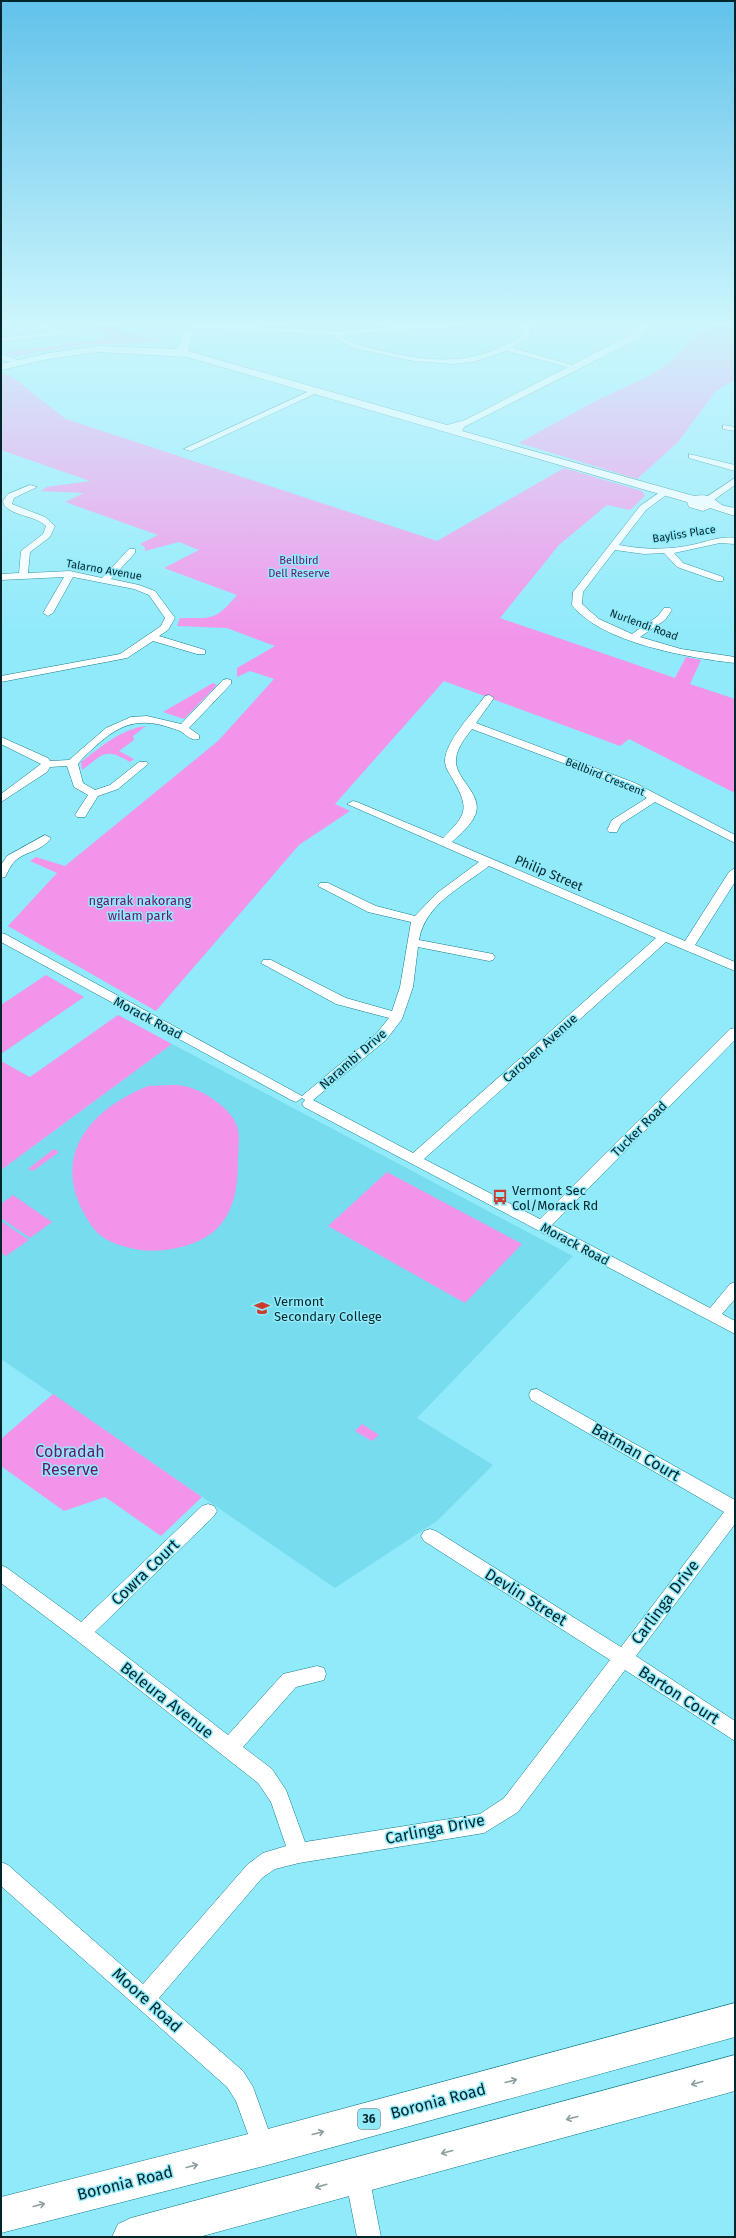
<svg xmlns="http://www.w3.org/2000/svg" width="736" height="2238" viewBox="0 0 736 2238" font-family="'Fira Sans',sans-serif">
<rect width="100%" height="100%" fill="#90eafa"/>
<polygon fill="#77dced" points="172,1044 573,1256 417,1418 493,1465 437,1521 335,1588 1,1359 1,1170"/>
<g fill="#f295ea">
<polygon points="115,322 122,322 125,327 120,330 161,342 78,345 15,356 5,353 105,339 107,332 80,332 81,330 96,330"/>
<polygon points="735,322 735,380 716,391 678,442 637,479 519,443 597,400 649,376 670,362 702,329"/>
<path d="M1,372L11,376L66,419L437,541L564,468L642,491L645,496L630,510L607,505L559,545L500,618L675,678L686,657L701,660L690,684L735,699V793L629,739L620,746L444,681L335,804L350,811L299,845L156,1011L8,926L57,873L30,861L36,857L65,866L218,741L274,679L250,671L237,677V668L275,646L227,628L177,626L180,618C213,618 215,621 237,595L164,568L199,550L179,542L145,551V547L140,544L158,535L65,502L84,493L41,491L47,487L90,481L1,450Z"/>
<polygon points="213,683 217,685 184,719 163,712"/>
<path d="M146,726L133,736L134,740L119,751L134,759L130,762C104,747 104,754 82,770L81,762C101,747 121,729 146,726Z"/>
<polygon points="46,975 84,997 1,1054 1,1005"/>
<polygon points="118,1015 172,1044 1,1170 1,1061 30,1077"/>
<path d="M148,1086C159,1086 173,1084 184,1086C202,1089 235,1110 238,1130C240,1140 238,1150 238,1160C238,1202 228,1234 185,1246C171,1250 154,1252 140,1250C124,1247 104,1242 94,1229C47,1164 82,1113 148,1086Z"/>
<polygon points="54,1149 59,1152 33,1171 28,1169"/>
<polygon points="387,1172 522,1244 465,1303 328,1226"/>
<polygon points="13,1195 52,1222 30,1238 1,1218 1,1204"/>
<polygon points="1,1221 29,1240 6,1256 1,1253"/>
<polygon points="53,1394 202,1497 161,1536 105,1497 64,1511 1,1466 1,1439"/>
<polygon points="362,1424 379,1435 372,1441 355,1431"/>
</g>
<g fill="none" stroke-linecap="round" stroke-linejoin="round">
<defs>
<g id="street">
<path d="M27,322C38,322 47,326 58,330C62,331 66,329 70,332L66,334L1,342V338L50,332Z"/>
<path d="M458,322H495L492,324L342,335V337C353,345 368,347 382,351C434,363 478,366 523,334V327L521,322H528L531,327L530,335L513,348L579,367L575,369L507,351L473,362L453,364L413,361L353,348L334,338V335L192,328L188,326L192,324L338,331Z"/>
<polygon points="1,354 16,359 17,361 13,363 1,359"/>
<polygon points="314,389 321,391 191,451 184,449"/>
<polygon points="723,425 735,427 735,431 723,429"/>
<polygon points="689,454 735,465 735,471 689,458"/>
<polygon points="735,478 735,485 711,502 705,502 705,498"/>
<path d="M30,485L37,487L14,498L12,504L45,517L55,526L50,537L30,552L28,573L70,571L102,578L129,549H135V553L111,579L139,585L155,591L175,618L168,630L159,636L205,650V654H197L153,641L127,658L1,682V676L120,654L161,626L165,618L149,595L134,589L73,577L53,613L48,616L43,613L64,577L1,580V574L19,573L21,551L43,534L46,526C35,515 14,517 4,505L3,501L8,494Z"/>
<path d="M663,490L670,492L646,510L619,545C644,550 671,550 696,544C709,541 721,536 735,538V544L720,543L674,553L683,563L723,577V581H717L677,567L664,553L644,554L615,550L583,592L582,604L599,619L632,634L658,616L664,608H670L672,610L665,620L640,637L681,649L735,657V663C690,658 601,643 572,605L573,592L640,506Z"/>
<path d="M227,679L231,680V684L189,728L199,735V739C190,741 187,735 180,731C176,729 170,728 165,726C127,715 108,734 82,759L78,764L83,783L95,790L110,785L139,762H147L148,764L118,789L98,796L85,817H77L75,815L88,795L74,787L67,766L50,767L47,772L1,802V794L41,764L1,744V737L48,758L50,761L69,760L106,728L131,717L147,716L181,724L223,680Z"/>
<path d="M489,695L494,698L476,723L635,783L735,835V843L655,802L621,824L617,832H609L607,830L612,820L647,798L627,787L472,729C465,738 457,748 456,759C454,778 482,793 476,813C472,825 460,834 452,842L685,941L729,872L735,868V882L695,945L735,962V971L666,942L424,1159L540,1219L730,1029L735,1028V1040L552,1225L710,1308L730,1284L735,1282V1299L722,1314L735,1321V1334L304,1107L302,1104L305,1100L302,1098L296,1102L291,1100L1,942V933L5,934L302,1096L376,1034L389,1018L336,1004L261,963L263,960H271L346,998L392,1011L400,987L411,922L368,912L318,886L320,883H328L376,906L415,916L437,893L479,862L347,804L353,801L357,802L443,838C467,814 470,809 452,778C449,773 445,767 445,761C445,741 474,712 485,696ZM489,866L656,938L413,1153L313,1100L386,1040L402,1019L413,987L418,947L489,961L493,960L495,957L493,954L419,940C425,904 462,887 489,866Z"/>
<path d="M45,835L51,838C42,851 27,851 16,860C11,864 8,872 5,877L1,878V865L7,856Z"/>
<polygon points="537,1389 735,1500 735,1524 636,1656 735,1721 735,1741 625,1670 518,1812 484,1833 299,1863 275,1869 262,1878 159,1998 243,2071 253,2087 275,2148 272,2156 264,2159 256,2156 236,2101 227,2087 1,1886 1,1862 8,1865 143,1984 248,1864 263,1853 286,1846 271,1802 258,1783 75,1639 1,1583 1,1565 7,1568 81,1622 202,1506 208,1504 214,1506 217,1511 214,1516 95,1632 228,1735 283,1674 317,1666 324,1668 326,1674 324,1680 296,1687 243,1747 272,1769 286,1790 305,1842 480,1814 504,1798 610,1660 424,1541 421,1536 424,1531 430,1529 436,1531 621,1647 724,1512 531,1400 529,1395 531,1390"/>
<polygon points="357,2164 365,2168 369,2176 381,2237 357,2237 345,2176 349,2168"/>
</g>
<path id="secondary" d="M643,322H653L646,332L634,341L464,427L462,431L694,496C705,494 711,496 719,503C722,506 730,507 735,508V516L710,508L703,511L689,507L687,502L187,357L98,352L49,359L1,370V364L49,353L98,346L176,349L178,348L183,332L188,329L193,332L188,351L447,425L465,420L626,337Z"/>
<g id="primary">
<polygon points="735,2003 735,2037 264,2166 1,2233 1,2197 264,2130"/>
<polygon points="735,2055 735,2091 199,2237 112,2237 118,2224 131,2218"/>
</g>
</defs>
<use href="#street" stroke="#137c8a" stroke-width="1"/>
<use href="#secondary" stroke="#137c8a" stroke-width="1"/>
<use href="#primary" stroke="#137c8a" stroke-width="1"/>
<use href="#street" fill="#fff" fill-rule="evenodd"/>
<use href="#secondary" fill="#fff" fill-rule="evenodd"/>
<use href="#primary" fill="#fff" fill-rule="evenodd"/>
</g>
<defs><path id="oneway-shaft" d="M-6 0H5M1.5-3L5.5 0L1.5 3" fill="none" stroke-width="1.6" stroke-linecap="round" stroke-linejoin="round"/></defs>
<g stroke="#8c9da0">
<use href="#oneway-shaft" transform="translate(511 2081) rotate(-15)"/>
<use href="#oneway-shaft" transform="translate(697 2083) rotate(165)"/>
<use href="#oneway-shaft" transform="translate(572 2118) rotate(165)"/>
<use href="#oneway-shaft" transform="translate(318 2133) rotate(-15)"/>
<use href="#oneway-shaft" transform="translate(447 2152) rotate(165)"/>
<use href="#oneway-shaft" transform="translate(192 2166) rotate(-14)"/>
<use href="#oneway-shaft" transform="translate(321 2186) rotate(164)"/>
<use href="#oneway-shaft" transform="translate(39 2205) rotate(-14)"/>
</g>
<linearGradient id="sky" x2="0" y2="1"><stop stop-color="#61c2ea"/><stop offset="0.51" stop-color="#cdf6fd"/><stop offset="1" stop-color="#cdf6fd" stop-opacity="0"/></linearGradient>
<rect width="736" height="636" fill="url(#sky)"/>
<defs>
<symbol id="bus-bare" viewBox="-9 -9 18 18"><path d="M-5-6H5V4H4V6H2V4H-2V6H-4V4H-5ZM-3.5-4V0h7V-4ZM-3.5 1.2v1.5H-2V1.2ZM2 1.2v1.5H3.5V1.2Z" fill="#ca3d2e" stroke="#90eafa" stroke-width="2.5" paint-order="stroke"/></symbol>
<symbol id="school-bare" viewBox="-9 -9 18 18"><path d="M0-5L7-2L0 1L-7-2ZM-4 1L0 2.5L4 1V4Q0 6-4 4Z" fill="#ca3d2e" stroke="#90eafa" stroke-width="2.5" paint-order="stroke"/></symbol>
</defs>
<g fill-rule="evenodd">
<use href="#bus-bare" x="489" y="1186" width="22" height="22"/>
<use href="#school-bare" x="251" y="1297" width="22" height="22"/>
</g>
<g text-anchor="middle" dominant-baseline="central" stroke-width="3" stroke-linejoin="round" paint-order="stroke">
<g font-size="11" fill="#00262c" stroke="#90eafa">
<text transform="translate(684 534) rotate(-9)">Bayliss Place</text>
<text transform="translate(104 570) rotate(10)">Talarno Avenue</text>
<text transform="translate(644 625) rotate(20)">Nurlendi Road</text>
<text transform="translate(605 777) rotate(22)">Bellbird Crescent</text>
</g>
<g font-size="11" fill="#6b1468" stroke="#90eafa">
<text x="299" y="560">Bellbird<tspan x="299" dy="13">Dell Reserve</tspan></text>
</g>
<rect fill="#90eafa" stroke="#2b616a" stroke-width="1" x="358" y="2109" width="22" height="20" rx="3"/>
<g font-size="12" font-weight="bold" fill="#00262c">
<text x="369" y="2119">36</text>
</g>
<g font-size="13" fill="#00262c" stroke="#90eafa">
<text transform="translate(549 873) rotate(23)">Philip Street</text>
<text transform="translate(148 1018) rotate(28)">Morack Road</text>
<text transform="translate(540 1048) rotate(-42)">Caroben Avenue</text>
<text transform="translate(353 1059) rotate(-41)">Narambi Drive</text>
<text transform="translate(639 1129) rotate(-45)">Tucker Road</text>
<text transform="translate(575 1244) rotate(28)">Morack Road</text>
</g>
<g font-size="13" fill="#6b1468" stroke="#90eafa">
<text x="140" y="900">ngarrak nakorang<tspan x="140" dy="15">wilam park</tspan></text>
</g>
<g font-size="13" fill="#00262c" stroke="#90eafa" text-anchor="start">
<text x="512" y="1190">Vermont Sec<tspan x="512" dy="15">Col/Morack Rd</tspan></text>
<text x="274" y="1301">Vermont<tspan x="274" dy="15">Secondary College</tspan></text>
</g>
<g font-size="16" fill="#6b1468" stroke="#90eafa">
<text x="70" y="1451">Cobradah<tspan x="70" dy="18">Reserve</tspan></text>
</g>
<g font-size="16" fill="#00262c" stroke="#90eafa">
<text transform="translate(636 1452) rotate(30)">Batman Court</text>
<text transform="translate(145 1572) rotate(-44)">Cowra Court</text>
<text transform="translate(526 1597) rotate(32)">Devlin Street</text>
<text transform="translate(665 1602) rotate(-53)">Carlinga Drive</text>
<text transform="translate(679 1695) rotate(33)">Barton Court</text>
<text transform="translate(167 1700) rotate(38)">Beleura Avenue</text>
<text transform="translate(435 1829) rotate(-11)">Carlinga Drive</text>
<text transform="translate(147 2000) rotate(42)">Moore Road</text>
<text transform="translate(438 2101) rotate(-15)">Boronia Road</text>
<text transform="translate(125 2183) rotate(-14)">Boronia Road</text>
</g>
</g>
<rect width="736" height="2238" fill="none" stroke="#00262c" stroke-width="4"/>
</svg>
